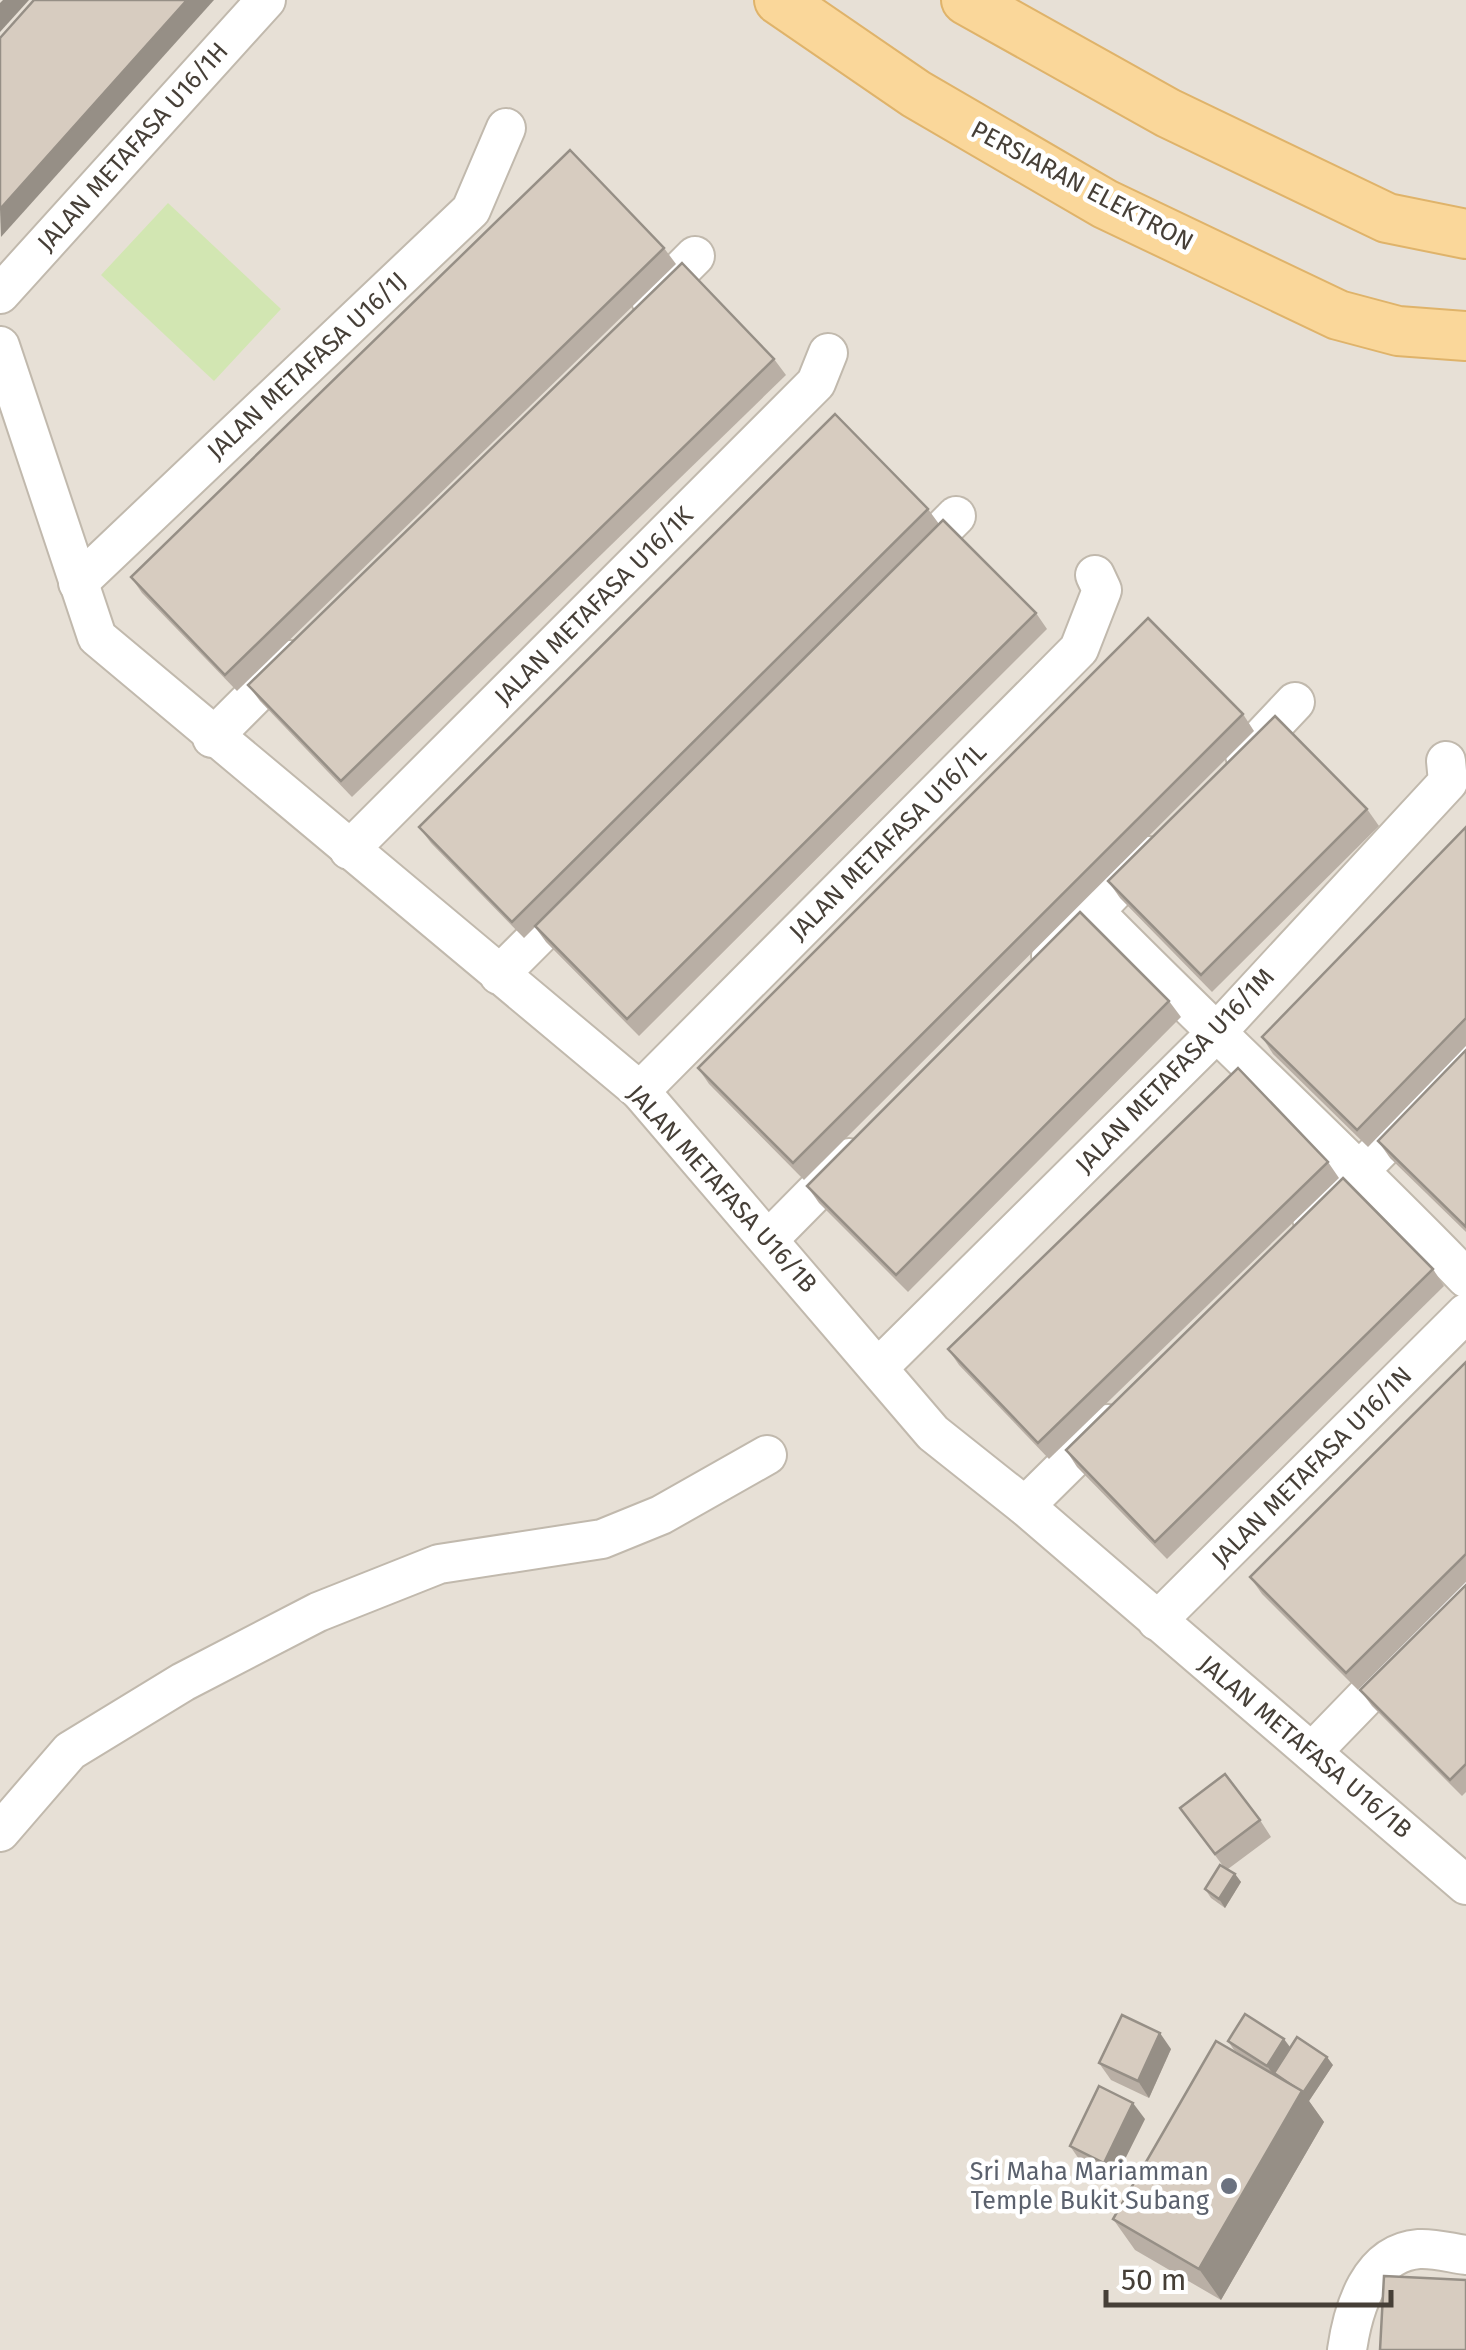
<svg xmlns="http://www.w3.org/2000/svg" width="1466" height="2350" viewBox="0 0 1466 2350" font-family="'Fira Sans',sans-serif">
<rect width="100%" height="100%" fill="#f3efe7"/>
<rect fill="#e7e0d6" x="0" y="0" width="1466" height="2350"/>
<polygon fill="#d2e6b2" points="168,203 281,309 214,381 101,275"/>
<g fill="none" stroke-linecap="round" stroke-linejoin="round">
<defs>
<g id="minor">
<polyline points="0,294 266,0"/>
<polyline points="651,300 695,256"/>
<polyline points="0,346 97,637 640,1091 933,1433 1025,1506 1466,1885"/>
<polyline points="912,560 956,516"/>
<polyline points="78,583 471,210 506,128"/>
<polyline points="212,738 290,660"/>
<polyline points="1245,755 1295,702"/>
<polyline points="349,850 816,383 828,353"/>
<path d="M1095,912C1217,1036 1345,1153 1466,1278"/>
<polyline points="1051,956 1148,856"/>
<polyline points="499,975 577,897"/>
<polyline points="640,1091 1079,649 1102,590 1095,575"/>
<polyline points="1312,1218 1466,1064"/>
<polyline points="769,1239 849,1158"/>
<polyline points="879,1367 1215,1034 1448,782 1446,761"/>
<polyline points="1025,1506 1108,1424"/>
<polyline points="1157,1621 1466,1313"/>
<polyline points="1312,1752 1466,1593"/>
<polyline points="0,1832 70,1751 183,1682 318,1612 439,1564 602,1539 661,1515 767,1455"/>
<path d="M1347,2350C1353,2309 1369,2253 1419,2249C1434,2248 1451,2253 1466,2255"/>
</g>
<g id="major">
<polyline points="779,0 916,94 1105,204 1338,315 1398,331 1466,336"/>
<polyline points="966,0 1168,113 1387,218 1466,234"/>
</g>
</defs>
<use href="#minor" stroke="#c1b9ad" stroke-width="42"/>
<use href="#major" stroke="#dfb36a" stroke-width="52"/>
<use href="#minor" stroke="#fff" stroke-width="38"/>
<use href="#major" stroke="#fad79a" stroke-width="48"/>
</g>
<g fill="#b9afa5">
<polygon points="664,248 676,264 237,691 142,593 131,577"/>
<polygon points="774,359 786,375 352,797 260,701 248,685"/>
<polygon points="928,509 939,524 1036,613 1047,629 639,1036 546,942 535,927 524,938 431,843 419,827"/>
<polygon points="1243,714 1254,731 804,1180 709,1084 698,1068"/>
<polygon points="1367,809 1379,826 1212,992 1120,898 1108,881"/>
<polygon points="1466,827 1466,1046 1368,1147 1273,1054 1262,1037"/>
<polygon points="1169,1001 1181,1017 908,1292 819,1203 807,1186"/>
<polygon points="1466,1050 1466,1232 1390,1158 1378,1141"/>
<polygon points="1328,1162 1339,1178 1049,1459 959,1365 948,1349"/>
<polygon points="1433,1269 1444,1286 1167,1559 1077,1467 1066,1450"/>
<polygon points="1466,1362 1466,1582 1358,1690 1262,1594 1250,1577"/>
<polygon points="1466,1585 1466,1792 1462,1796 1372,1706 1360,1690"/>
<polygon points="1180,1808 1260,1820 1271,1837 1228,1869 1235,1874 1241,1882 1225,1908 1211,1898 1205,1889 1223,1866"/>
<polygon points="1228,2041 1290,2047 1273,2074 1333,2065 1309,2101 1324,2122 1221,2300 1135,2250 1113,2219 1268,2071 1234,2050"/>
<polygon points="1171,2049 1149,2098 1111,2080 1099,2063"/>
<polygon points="1145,2119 1115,2179 1081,2162 1070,2146"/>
</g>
<g fill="#968f86">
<polygon points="3,0 29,0 0,32 0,3"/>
<polygon points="187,0 214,0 1,237 0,209"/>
<polygon points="1235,1874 1241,1882 1225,1908 1219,1899"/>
<polygon points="1160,2033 1171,2049 1149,2098 1138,2081"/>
<polygon points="1284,2039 1290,2047 1273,2074 1267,2066"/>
<polygon points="1327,2057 1333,2065 1309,2101 1324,2122 1221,2300 1199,2269 1302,2091"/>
<polygon points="1133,2103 1145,2119 1115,2179 1104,2163"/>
</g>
<g fill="#d7ccc0" stroke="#968f86" stroke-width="2.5">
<polygon points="34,0 187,0 0,209 0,38"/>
<polygon points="570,150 664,248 225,675 131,577"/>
<polygon points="682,263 774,359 341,781 248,685"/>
<polygon points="835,414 928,509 512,922 419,827"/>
<polygon points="943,520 1036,613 627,1019 535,926"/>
<polygon points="1148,618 1243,714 793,1163 698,1068"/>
<polygon points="1275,716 1367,809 1201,975 1108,881"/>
<polygon points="1466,827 1466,1018 1357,1130 1262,1037"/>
<polygon points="1080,912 1169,1001 896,1275 807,1186"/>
<polygon points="1466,1050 1466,1227 1378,1141"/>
<polygon points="1238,1068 1328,1162 1038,1443 948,1349"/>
<polygon points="1343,1178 1433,1269 1155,1542 1066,1450"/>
<polygon points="1466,1362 1466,1554 1346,1673 1250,1577"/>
<polygon points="1466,1585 1466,1764 1450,1780 1360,1690"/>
<polygon points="1225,1774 1260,1820 1215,1854 1180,1808"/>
<polygon points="1220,1865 1235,1874 1219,1899 1205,1889"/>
<polygon points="1245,2014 1284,2039 1267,2066 1228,2041"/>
<polygon points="1122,2015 1160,2033 1138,2081 1099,2063"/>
<polygon points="1297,2037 1327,2057 1303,2093 1274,2073"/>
<polygon points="1216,2041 1302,2091 1199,2269 1113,2219"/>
<polygon points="1099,2086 1133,2103 1104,2163 1070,2146"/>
<polygon points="1384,2276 1466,2280 1466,2350 1380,2350"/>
</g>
<circle fill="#6b7280" stroke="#fff" stroke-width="4" cx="1229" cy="2186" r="10"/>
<g text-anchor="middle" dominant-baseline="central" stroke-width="9" stroke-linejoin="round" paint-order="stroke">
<g font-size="25" fill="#463f37" stroke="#fff">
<text transform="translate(133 147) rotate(-48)">JALAN METAFASA U16/1H</text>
<text transform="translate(1082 186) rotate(28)">PERSIARAN ELEKTRON</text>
<text transform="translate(307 366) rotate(-43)">JALAN METAFASA U16/1J</text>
<text transform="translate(594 606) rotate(-45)">JALAN METAFASA U16/1K</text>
<text transform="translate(888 842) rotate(-45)">JALAN METAFASA U16/1L</text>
<text transform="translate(1175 1071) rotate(-46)">JALAN METAFASA U16/1M</text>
<text transform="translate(722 1189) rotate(48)">JALAN METAFASA U16/1B</text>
<text transform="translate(1312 1467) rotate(-45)">JALAN METAFASA U16/1N</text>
<text transform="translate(1305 1747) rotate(40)">JALAN METAFASA U16/1B</text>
</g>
<g font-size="25" fill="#5b616d" stroke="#fff" text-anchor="end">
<text x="1209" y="2172">Sri Maha Mariamman<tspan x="1209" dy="29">Temple Bukit Subang</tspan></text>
</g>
</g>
<path d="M1106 2290v15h285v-15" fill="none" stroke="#463f37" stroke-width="5"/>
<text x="1121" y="2290" font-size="30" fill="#463f37" stroke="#ffffff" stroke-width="8" paint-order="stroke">50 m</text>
</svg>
